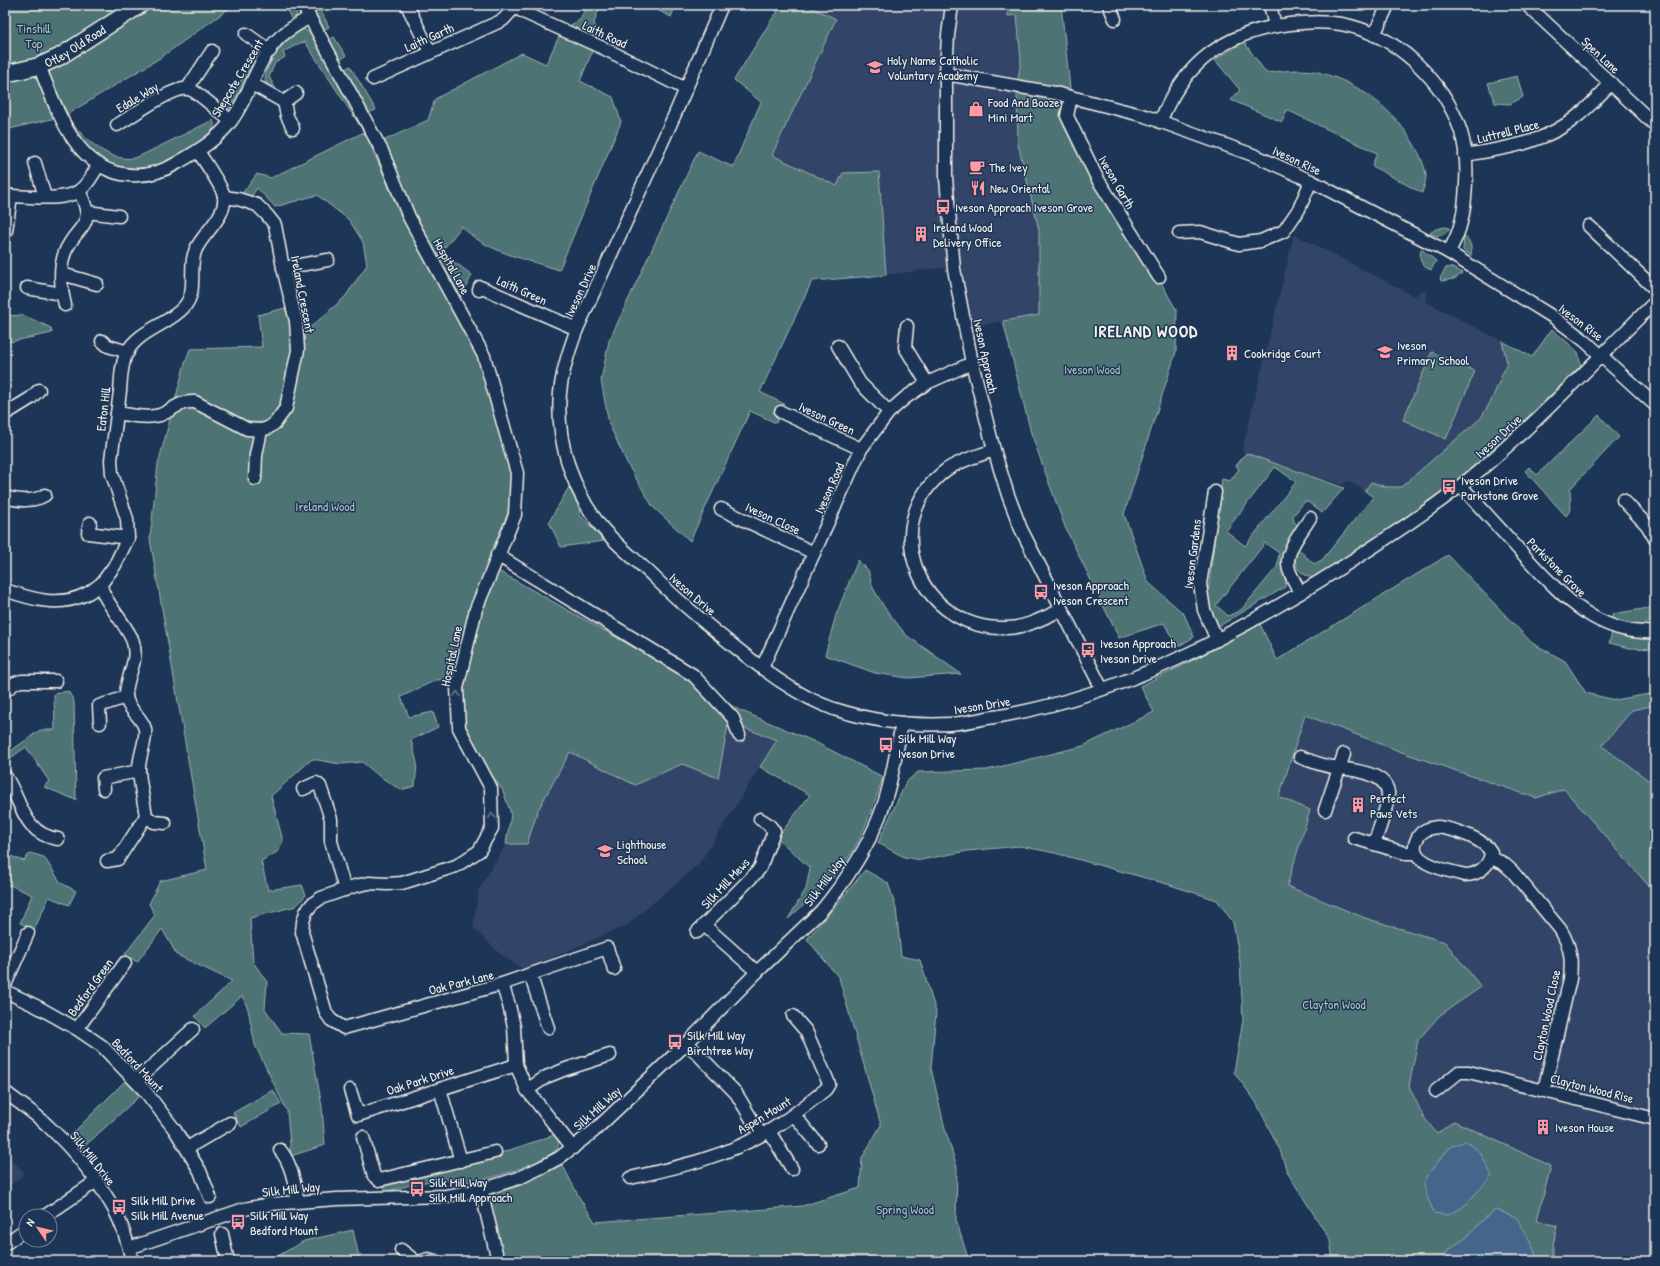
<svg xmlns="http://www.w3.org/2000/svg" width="1660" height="1266" viewBox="0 0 1660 1266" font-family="'Patrick Hand',sans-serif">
<rect width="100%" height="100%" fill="#1d3557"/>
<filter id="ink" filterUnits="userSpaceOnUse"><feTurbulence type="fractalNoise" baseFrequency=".025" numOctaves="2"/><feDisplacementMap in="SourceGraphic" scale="8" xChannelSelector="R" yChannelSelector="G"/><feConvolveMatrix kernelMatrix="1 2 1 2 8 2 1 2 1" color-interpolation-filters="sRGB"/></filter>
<g filter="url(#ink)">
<g fill="#334467">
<polygon points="806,5 1008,5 1007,10 1014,15 1017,15 1021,60 1017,88 1018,144 1039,230 1039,315 959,329 948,267 886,275 879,172 837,186 772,155 836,20"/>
<polygon points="1294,234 1410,294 1415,296 1422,290 1427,293 1425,301 1502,341 1507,363 1492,399 1481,418 1401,487 1386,487 1371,482 1365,491 1348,481 1341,485 1242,451"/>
<polygon points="1655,705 1655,785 1602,746 1632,710"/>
<polygon points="1305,715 1407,754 1535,798 1564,789 1655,893 1655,1261 1553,1261 1553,1245 1557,1226 1537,1220 1455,1121 1437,1134 1423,1116 1409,1086 1418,1040 1440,1015 1481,987 1445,942 1365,918 1287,886 1310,810 1279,797"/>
<polygon points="729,720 747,729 777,740 699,864 627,925 524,970 500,954 473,927 479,889 506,844 527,844 538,810 570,752 635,785 682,764"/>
<polygon points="5,1154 25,1173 5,1190"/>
</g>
<g fill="#4e7375" stroke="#a1b2ae" fill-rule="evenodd">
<path d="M5,5H234L160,58L66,115C80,135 112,168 140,156L213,120C214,123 215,126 213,129C209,137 165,165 155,167C145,170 132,170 122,168C94,160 80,138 64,116L5,130Z"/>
<path d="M285,5H297C300,11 296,16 292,21Z"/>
<polygon points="310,5 318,5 329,27 323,30"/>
<path d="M586,5H600L594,23L605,49L595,45L580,81L613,97L621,122L559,270C529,260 482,251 462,226L441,252L472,275L461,297L414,214L383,141L428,120L435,99L522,53L546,64L562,30L581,19Z"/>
<polygon points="647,5 676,5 671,17"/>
<polygon points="769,5 806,5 836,19 772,155 837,186 843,173 879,172 886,275 812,281 760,392 784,404 776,423 750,411 690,541 653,507 628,465 609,424 601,380 609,341 698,151 733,167 761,102 734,80 774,16 778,12"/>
<polygon points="1008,5 1061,5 1071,97 1067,116 1177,311 1176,352 1124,514 1148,582 1184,614 1194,637 1177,647 1164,623 1119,638 1065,527 1031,433 1003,321 1039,315 1039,230 1018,144 1017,87 1021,60 1017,15 1008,16"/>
<path d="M303,29L313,34L366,131L365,132L402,218L470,339L487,383L513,476L508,513L486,564L690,679L737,709L813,741L883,777C872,810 860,848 835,875C821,891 804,904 788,919L806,889L810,868L777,838L810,795L760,767L777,740L747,729L729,720L718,778L682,764L635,785L570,752L538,810L527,844H506L511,814L503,791L485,765L462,725L463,679L436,680L401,697L409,717L433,712L438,727L411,740L417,763L415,786L401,790L379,776L362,762L340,764L312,759L271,796L283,841L277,852L261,861L268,890L302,885L306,895L296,906L250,918L253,962L267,982L265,1009L282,1033L309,1034L322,1107L325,1145L291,1156L287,1111L255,1045L248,1009L242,996L205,1028L195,1016L232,981L177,955L162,929L137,962L125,954L155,915L149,904L160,881L207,870L150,539L158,464L185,363L190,349L262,347L258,315L285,308L292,330L312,326L345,297L367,265L363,242L349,220L317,195L275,207L257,188L249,200L241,195L257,174L271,178L364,132L305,42L300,43L283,52L285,57L275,63L269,77L277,91L266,83C260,70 289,32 303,29Z"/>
<polygon points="334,37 346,56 339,60 328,41"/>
<path d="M1244,42L1266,73C1283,71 1301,68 1318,72C1357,82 1391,107 1412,141C1418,151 1424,162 1426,175C1426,180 1424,187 1422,193L1372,166L1377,153L1287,110L1282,122L1231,100L1240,90L1215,60Z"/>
<polygon points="259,55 237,101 228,109 221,108"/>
<polygon points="350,66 376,110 368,113 344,70"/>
<polygon points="1517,76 1523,97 1510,104 1495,103 1488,83"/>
<path d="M1445,227L1449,228V229C1444,236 1437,238 1430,233L1436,229Z"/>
<path d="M1464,236C1471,240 1472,249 1471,256L1463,250Z"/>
<polygon points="1421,249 1436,261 1431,270 1423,266 1420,258"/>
<polygon points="1450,267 1463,273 1454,279 1441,281 1440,278 1446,268"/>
<polygon points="23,315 51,328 52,333 5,343 5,316"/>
<path d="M1552,329L1578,352L1581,366C1541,405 1501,445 1458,479C1412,516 1362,549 1312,578C1297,572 1292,565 1298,549L1314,564L1322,560L1373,497L1365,491L1371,482L1386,487H1401L1481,418L1492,399L1507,363L1502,341L1532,357Z"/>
<polygon points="1432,352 1475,371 1446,439 1403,420"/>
<polygon points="1599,415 1619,437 1570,489 1571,509 1566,516 1525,471 1529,467 1537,475"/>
<path d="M1246,453L1344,488L1322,513L1308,502H1304L1293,516L1294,522L1299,526C1289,539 1279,550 1283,568C1284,575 1287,580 1285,587L1221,625L1216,624L1211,620L1207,601L1222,479L1230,481L1239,469L1236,466ZM1275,467L1296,482L1245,546L1226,531ZM1265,543L1279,553L1277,567L1241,610L1228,616L1216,605Z"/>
<polygon points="569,487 579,507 580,515 604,541 561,547 549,522"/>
<path d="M1448,555L1532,643L1565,661L1586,693L1615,700L1655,693V705L1632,710L1602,746L1655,785V893L1564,789L1536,798L1407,754L1305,715L1279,797L1310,810L1287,886L1365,918L1445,942L1481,987L1440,1015L1418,1040L1409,1086L1423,1116L1437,1134L1454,1121L1551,1166L1537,1220L1557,1226L1553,1245V1261H1538L1530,1241L1495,1210L1483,1220L1467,1237L1449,1249L1441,1261H1333L1330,1240L1287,1172L1280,1150L1256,1102L1234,1072L1243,1020L1240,962L1233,922L1217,900L1167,884L1055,853L1020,846L967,851L921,860L904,857L878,843L906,782L918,772L987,770L1083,746L1154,712L1140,686L1186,664L1260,624L1277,660ZM1450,1147L1476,1193L1463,1207L1429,1173Z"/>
<polygon points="858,560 868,570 873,588 884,607 906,635 961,674 908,678 875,673 825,655 836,615"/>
<polygon points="1655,607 1655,616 1644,627 1612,621 1612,614"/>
<polygon points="1612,633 1632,637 1655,638 1655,649 1630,648 1609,643"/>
<polygon points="68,691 74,701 76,800 44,787 49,781 26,747 9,759 5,755 40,730 55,730 54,694"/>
<polygon points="30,853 44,857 61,883 76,891 69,905 49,897 34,930 20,923 32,895 10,885 5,887 5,854 24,861"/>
<polygon points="865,870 888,883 896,908 901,956 920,960 936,1012 931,1068 945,1129 957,1167 956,1220 968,1258 967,1261 498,1261 481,1190 559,1158 579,1197 595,1222 743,1211 802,1206 860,1188 862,1158 881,1125 839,978 807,939 844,896"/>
<polygon points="130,1076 145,1091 75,1155 64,1142"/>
<polygon points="273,1090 281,1104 241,1127 233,1113"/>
<path d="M557,1134C558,1139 560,1144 557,1149C546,1162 484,1182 466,1182C458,1182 450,1179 442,1180C423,1181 403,1187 385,1192L384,1186L466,1165Z"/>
<polygon points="353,1230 360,1261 269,1261 304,1241"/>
</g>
<g fill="#45658a" stroke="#8b9db0">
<polygon points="1466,1141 1480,1152 1492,1176 1463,1207 1448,1215 1434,1213 1427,1196 1424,1184 1429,1173 1450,1147"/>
<polygon points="1495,1210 1516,1217 1530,1241 1538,1261 1441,1261 1449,1249 1467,1237 1483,1220"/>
</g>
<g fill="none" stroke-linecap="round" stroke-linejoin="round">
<defs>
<g id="street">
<polyline points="303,5 382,151 409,217 484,356 517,473 515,515 476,609 457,688 459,728 491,788 492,828 479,851 456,866 402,883 387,884 369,883 355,886 321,898 312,904 306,912 303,922 302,932 326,1013 331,1020 344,1028 502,984 509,1005 514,1027 516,1065 527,1090 573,1148"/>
<polyline points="407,5 430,52"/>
<polyline points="512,5 523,12 605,49 686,89"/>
<path d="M722,5L675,114L577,329C569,350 562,371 560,393C556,439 571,487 599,524C612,541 635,559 652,575C678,601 706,624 735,647C765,671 797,696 834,709C871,721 912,726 950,724C965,723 980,719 994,717C1120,697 1235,635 1342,567C1389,537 1437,506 1480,470C1495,458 1509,444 1524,431C1569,389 1611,345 1655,302"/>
<polyline points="952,5 948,35 946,74 946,178 954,269 972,363 994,450 1008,495 1021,529 1102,689"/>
<polyline points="1109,5 1115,19"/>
<polyline points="1270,5 1275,26"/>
<polyline points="1527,5 1655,125"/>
<polyline points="246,34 270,51"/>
<polyline points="1374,35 1388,5"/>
<path d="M39,66C56,106 73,165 122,174C143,178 161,173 179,162C198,151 218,139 231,121C250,96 256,62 277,40C286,30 299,24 309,17"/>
<polyline points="946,74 1055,93 1145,116 1256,156 1311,181 1448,252 1553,317 1585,341 1655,405"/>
<polyline points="373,79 503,20 515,7"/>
<polyline points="252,84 284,102"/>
<polyline points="187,89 212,51"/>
<polyline points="1071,97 1067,116 1097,178 1159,277"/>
<path d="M1160,122C1185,61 1226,32 1290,24C1307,22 1324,21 1341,24C1396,34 1444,80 1461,132C1466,149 1467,167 1466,183C1465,207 1462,232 1448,252"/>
<path d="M117,125C131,117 174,85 189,89C199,92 221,114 231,121"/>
<polyline points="293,128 287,116 284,102 296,93"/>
<path d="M1465,155C1507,148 1547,143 1580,114C1591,105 1601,94 1611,83"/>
<polyline points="35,163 45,197"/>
<path d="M5,197L11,196C30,196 62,202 79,191C88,185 93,174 98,166"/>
<polyline points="87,212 119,216"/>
<polyline points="1589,226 1655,289"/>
<polyline points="6,231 11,196"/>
<polyline points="1179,233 1200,232 1239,244 1261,241 1284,231 1299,209 1311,181"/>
<polyline points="283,268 328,260"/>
<polyline points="62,274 97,284"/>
<polyline points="27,288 62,294"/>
<polyline points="479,290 480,287 577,329"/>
<path d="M65,305C61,289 59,268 65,252C77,224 98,227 79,191"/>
<polyline points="907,326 905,347 927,383"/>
<polyline points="102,341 108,346 128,352"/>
<polyline points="838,346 860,383 889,412"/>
<polyline points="781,412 861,449"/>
<path d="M117,413C131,415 147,419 160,415C174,410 178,401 195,402L247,429L261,430L268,428L275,423L286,408L298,350L296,321L283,268L275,225L267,215L257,205L238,199L224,197"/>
<polyline points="5,414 31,398 39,390"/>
<path d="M994,450C978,456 960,460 946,470C875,524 920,631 1006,628C1026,628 1043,618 1061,610"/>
<polyline points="255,479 256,455 261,430"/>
<path d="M1461,486C1481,508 1501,530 1521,552C1558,591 1595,636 1655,632"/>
<polyline points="1215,492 1200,584 1204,610 1217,640"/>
<path d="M5,497C18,501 34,502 45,495"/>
<polyline points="1623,500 1647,525 1655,539"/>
<polyline points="721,509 814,553"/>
<polyline points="90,523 88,533 128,538"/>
<polyline points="497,555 693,675 733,718 739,735"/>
<path d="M5,590C31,599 59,608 86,594C91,592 96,587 101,584"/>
<path d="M1300,593C1297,586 1292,578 1289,570C1283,553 1301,533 1310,518"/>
<polyline points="762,668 861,449 889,412 905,398 927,383 972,363"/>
<polyline points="5,691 15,683 21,681 56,681"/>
<polyline points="100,723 99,706 126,697"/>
<path d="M1300,757C1311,761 1322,766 1333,767C1349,770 1386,771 1388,793C1389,804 1378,832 1374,844"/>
<path d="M5,776C22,800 22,834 58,839"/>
<polyline points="104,789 103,778 139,771"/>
<polyline points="303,789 316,783 320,786 331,819 331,841 345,890"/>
<polyline points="1325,810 1344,754"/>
<path d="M165,823L154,822L146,816C144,802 140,786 139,771C138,757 147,741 145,729C142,716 126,709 126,695C126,676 139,662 133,642C127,624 101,599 101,584L115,565L128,538L127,519L112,474L111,460C114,437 117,414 120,391C121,378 121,364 127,352C139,330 168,325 184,307C199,290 187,268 196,249C204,232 227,216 224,196C222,186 204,161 198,151"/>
<path d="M1438,827C1453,829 1483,838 1491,852C1490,866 1478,875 1465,875C1449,871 1404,863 1417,839C1421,830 1429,828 1438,827Z"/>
<polyline points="1354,838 1405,853 1415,853"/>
<path d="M1491,858L1503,863L1512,871L1560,929C1571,947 1572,958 1570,979L1544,1090"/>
<polyline points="107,861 118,859 146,816"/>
<polyline points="704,925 757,972"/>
<polyline points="697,932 756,873 760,868 774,831 768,824 760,819"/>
<polyline points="530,974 548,1028"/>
<polyline points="502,984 607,948 614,969"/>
<polyline points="5,985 28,933"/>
<polyline points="5,991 38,1007 77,1029 102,1046 145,1091 175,1130 200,1171 210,1197"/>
<polyline points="77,1029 125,963"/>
<polyline points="687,1043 736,1093 761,1135"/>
<polyline points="136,1081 193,1029"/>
<polyline points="440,1089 461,1161"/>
<polyline points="350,1090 358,1115 516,1065"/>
<polyline points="527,1090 546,1077 566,1069 610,1055"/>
<polyline points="1436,1091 1459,1072 1469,1072 1655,1119"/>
<path d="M5,1092C19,1103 35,1113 48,1126C73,1149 97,1179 114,1209C123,1226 128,1243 132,1261"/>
<polyline points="794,1115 818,1144"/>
<polyline points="769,1131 792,1169"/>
<polyline points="363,1137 374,1176 379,1180 495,1152"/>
<polyline points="187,1148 230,1123"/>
<path d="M280,1150C292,1164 294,1183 298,1201"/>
<path d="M630,1178C679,1167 729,1156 772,1129C792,1117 809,1103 826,1089L829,1084L827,1079L806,1031L793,1016"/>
<polyline points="481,1190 498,1261"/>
<polyline points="45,1216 95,1182"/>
<polyline points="222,1234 228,1261"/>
<polyline points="5,1244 26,1229"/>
<path d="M129,1248L244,1209L271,1204L337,1199L446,1196L481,1190L519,1178L542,1167L559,1158L594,1131L687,1043L757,972L821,911C845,882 866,851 880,815C891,786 896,753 902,723"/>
<polyline points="401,1250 415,1261"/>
<polyline points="422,1261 428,1259 435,1261"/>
</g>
<g id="secondary">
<path id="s1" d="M5,74L39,66L59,57L140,5"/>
</g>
</defs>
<use href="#street" stroke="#f4f1e8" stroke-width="15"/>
<use href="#secondary" stroke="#f4f1e8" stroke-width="19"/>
<use href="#street" stroke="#1d3557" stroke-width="12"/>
<use href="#secondary" stroke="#1d3557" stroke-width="16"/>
</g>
<defs><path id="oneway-chevron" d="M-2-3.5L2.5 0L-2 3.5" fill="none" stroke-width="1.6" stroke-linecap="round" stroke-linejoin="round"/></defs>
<g stroke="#68778a">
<use href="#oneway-chevron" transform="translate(457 694) rotate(-92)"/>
<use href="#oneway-chevron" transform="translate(492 816) rotate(-93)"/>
</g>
</g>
<defs>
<symbol id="school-bare" viewBox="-9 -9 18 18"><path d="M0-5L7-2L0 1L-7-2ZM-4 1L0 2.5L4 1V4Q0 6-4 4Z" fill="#ff9aa2" stroke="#1d3557" stroke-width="2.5" paint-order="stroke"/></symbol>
<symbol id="shop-bare" viewBox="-9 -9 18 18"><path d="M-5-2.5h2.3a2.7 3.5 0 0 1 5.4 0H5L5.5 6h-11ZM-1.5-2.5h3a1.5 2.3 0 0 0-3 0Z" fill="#ff9aa2" stroke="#1d3557" stroke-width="2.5" paint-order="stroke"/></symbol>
<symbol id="cafe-bare" viewBox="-9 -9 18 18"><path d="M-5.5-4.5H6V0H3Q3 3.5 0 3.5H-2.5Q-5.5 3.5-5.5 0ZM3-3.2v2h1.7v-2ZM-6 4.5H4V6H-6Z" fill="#ff9aa2" stroke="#1d3557" stroke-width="2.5" paint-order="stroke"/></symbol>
<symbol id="restaurant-bare" viewBox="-9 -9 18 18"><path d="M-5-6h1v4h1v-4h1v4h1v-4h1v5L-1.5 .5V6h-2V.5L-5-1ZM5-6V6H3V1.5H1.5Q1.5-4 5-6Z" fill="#ff9aa2" stroke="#1d3557" stroke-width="2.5" paint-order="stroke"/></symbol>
<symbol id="bus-bare" viewBox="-9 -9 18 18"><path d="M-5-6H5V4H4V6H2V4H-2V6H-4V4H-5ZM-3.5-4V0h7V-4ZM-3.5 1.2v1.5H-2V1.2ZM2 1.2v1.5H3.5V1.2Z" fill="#ff9aa2" stroke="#1d3557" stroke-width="2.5" paint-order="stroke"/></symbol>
<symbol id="building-bare" viewBox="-9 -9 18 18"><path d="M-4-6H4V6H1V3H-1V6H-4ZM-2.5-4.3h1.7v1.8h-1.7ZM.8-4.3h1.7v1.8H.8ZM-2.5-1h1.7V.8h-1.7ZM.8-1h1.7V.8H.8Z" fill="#ff9aa2" stroke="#1d3557" stroke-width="2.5" paint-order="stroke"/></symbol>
</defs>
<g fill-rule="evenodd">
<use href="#school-bare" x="864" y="56" width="22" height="22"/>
<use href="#shop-bare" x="965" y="98" width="22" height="22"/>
<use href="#cafe-bare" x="966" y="156" width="22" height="22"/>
<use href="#restaurant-bare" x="967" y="177" width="22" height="22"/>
<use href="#bus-bare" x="932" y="196" width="22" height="22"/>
<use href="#building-bare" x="910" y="223" width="22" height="22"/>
<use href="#school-bare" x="1374" y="341" width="22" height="22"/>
<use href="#building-bare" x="1221" y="342" width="22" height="22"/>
<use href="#bus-bare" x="1438" y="476" width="22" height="22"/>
<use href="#bus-bare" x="1030" y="581" width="22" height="22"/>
<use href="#bus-bare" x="1077" y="639" width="22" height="22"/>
<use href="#bus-bare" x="875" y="734" width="22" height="22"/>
<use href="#building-bare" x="1347" y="794" width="22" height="22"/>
<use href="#school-bare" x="594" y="840" width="22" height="22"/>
<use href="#bus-bare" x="664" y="1031" width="22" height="22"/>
<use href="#building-bare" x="1532" y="1116" width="22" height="22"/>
<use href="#bus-bare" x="406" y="1178" width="22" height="22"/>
<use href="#bus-bare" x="108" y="1196" width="22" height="22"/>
<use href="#bus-bare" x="227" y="1211" width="22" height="22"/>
</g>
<g text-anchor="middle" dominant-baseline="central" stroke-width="3" stroke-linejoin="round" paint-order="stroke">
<g font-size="13" fill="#b2bfba" stroke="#1d3557">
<text x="34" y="28">Tinshill<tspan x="34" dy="15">Top</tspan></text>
<text x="1092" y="369">Iveson Wood</text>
<text x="325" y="506">Ireland Wood</text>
<text x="1334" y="1004">Clayton Wood</text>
<text x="905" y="1209">Spring Wood</text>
</g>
<g font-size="13" fill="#f4f1e8" stroke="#1d3557">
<text transform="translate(605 34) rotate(25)">Laith Road</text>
<text transform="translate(429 37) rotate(-24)">Laith Garth</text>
<text stroke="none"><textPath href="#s1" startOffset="76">Otley Old Road</textPath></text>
<text transform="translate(1601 55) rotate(43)">Spen Lane</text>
<text transform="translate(237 78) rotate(-59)">Shepcote Crescent</text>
<text transform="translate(137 97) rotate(-31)">Edale Way</text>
<text transform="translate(1508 131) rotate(-14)">Luttrell Place</text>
<text transform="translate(1297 160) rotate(25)">Iveson Rise</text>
<text transform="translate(1117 182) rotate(60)">Iveson Garth</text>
<text transform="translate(452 266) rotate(61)">Hospital Lane</text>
<text transform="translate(522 290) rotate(24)">Laith Green</text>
<text transform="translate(580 290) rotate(-65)">Iveson Drive</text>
<text transform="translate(303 294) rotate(79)">Ireland Crescent</text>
<text transform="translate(1581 322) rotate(37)">Iveson Rise</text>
<text transform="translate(986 356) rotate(78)">Iveson Approach</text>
<text transform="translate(103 409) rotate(-83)">Eaton Hill</text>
<text transform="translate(827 418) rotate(25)">Iveson Green</text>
<text transform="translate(1498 436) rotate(-43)">Iveson Drive</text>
<text transform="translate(829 488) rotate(-66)">Iveson Road</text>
<text transform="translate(773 518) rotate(25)">Iveson Close</text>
<text transform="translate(1192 554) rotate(-83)">Iveson Gardens</text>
<text transform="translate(1557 567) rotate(45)">Parkstone Grove</text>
<text transform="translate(693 594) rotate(41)">Iveson Drive</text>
<text transform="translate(451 656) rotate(-78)">Hospital Lane</text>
<text transform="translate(982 705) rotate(-9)">Iveson Drive</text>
<text transform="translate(824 881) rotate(-53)">Silk Mill Way</text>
<text transform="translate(725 883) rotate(-47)">Silk Mill Mews</text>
<text transform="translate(461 982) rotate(-14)">Oak Park Lane</text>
<text transform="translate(90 987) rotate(-54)">Bedford Green</text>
<text transform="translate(1546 1015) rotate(-78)">Clayton Wood Close</text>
<text transform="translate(138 1065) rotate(47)">Bedford Mount</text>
<text transform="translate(420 1080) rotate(-18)">Oak Park Drive</text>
<text transform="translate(1592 1088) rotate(14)">Clayton Wood Rise</text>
<text transform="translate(597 1108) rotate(-42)">Silk Mill Way</text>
<text transform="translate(764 1115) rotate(-31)">Aspen Mount</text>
<text transform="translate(93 1158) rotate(52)">Silk Mill Drive</text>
<text transform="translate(291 1189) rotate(-6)">Silk Mill Way</text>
</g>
<g font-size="13" fill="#f4f1e8" stroke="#1d3557" text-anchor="start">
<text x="887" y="60">Holy Name Catholic<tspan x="887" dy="15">Voluntary Academy</tspan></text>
<text x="988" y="102">Food And Booze<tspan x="988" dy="15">Mini Mart</tspan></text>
<text x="989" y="167">The Ivey</text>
<text x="990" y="188">New Oriental</text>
<text x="955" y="207">Iveson Approach Iveson Grove</text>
<text x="933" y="227">Ireland Wood<tspan x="933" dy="15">Delivery Office</tspan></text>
<text x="1397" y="345">Iveson<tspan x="1397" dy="15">Primary School</tspan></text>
<text x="1244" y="353">Cookridge Court</text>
<text x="1461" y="480">Iveson Drive<tspan x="1461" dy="15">Parkstone Grove</tspan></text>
<text x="1053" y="585">Iveson Approach<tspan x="1053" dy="15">Iveson Crescent</tspan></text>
<text x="1100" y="643">Iveson Approach<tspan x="1100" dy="15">Iveson Drive</tspan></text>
<text x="898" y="738">Silk Mill Way<tspan x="898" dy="15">Iveson Drive</tspan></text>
<text x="1370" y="798">Perfect<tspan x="1370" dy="15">Paws Vets</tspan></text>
<text x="617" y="844">Lighthouse<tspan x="617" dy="15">School</tspan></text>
<text x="687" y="1035">Silk Mill Way<tspan x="687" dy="15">Birchtree Way</tspan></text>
<text x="1555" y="1127">Iveson House</text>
<text x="429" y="1182">Silk Mill Way<tspan x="429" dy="15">Silk Mill Approach</tspan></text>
<text x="131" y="1200">Silk Mill Drive<tspan x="131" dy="15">Silk Mill Avenue</tspan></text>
<text x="250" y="1215">Silk Mill Way<tspan x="250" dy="15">Bedford Mount</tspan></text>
</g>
<g font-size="17" font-weight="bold" letter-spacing="1" fill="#f4f1e8" stroke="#1d3557">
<text x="1146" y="330">IRELAND WOOD</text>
</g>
</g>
<rect width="1660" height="1266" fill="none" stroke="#1d3557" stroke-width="20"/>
<rect x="10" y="10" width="1640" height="1246" fill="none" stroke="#f4f1e8" stroke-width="1.5" filter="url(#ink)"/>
<g transform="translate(38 1228) rotate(305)"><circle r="19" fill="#1d3557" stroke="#738091"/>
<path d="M0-3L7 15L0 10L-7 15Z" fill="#ff9aa2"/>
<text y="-6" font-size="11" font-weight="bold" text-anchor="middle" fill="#f4f1e8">N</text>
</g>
</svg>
